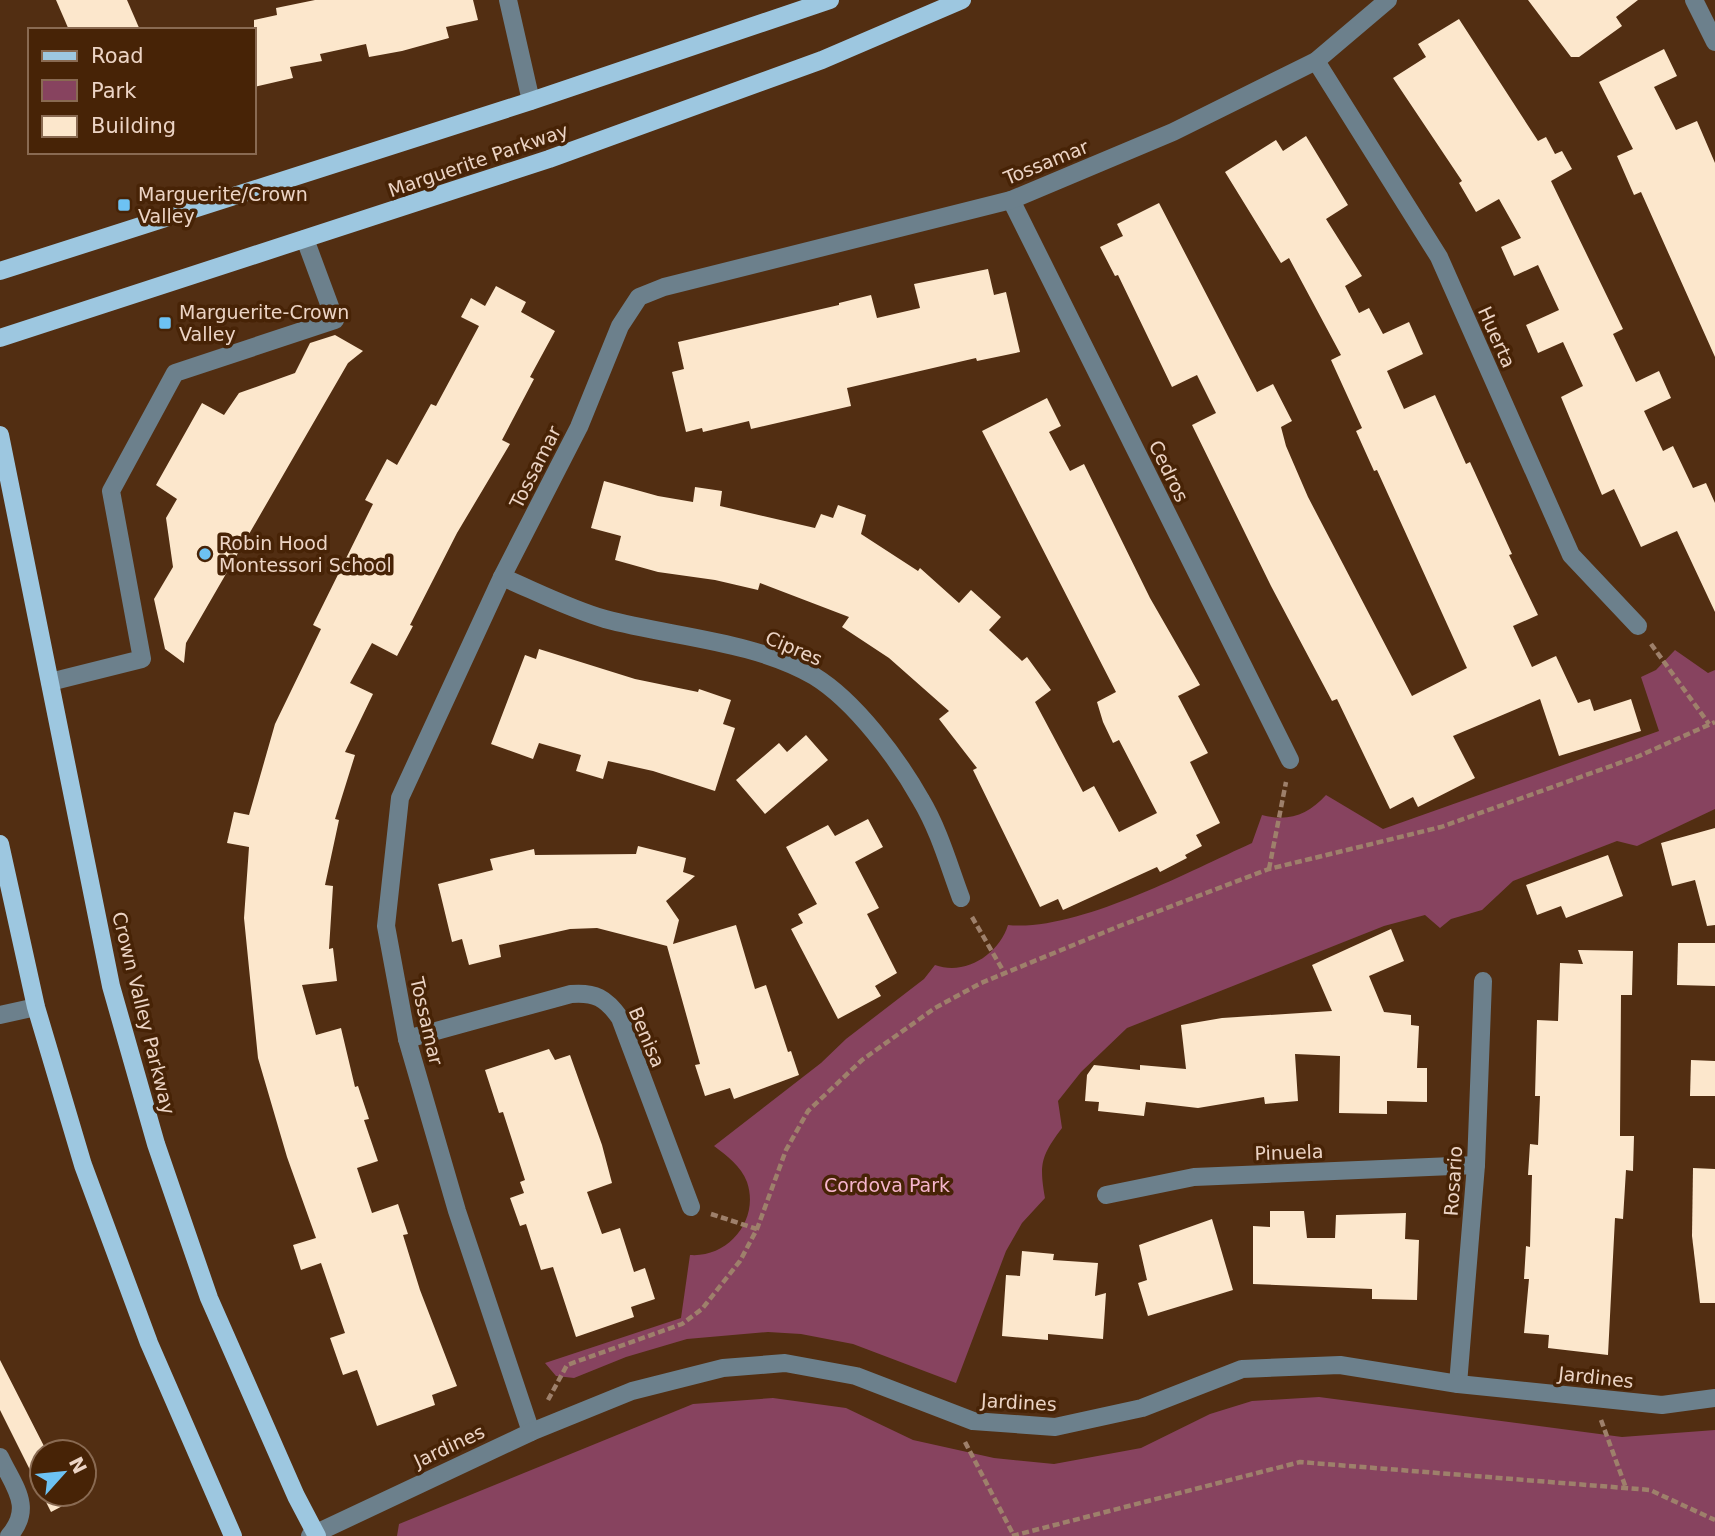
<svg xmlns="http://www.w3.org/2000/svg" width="1715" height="1536" viewBox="0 0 1715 1536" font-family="'DejaVu Sans',sans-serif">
<rect width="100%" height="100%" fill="#522e12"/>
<g fill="#87435f">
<path d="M1675,650L1708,673L1715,670V809L1637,846L1617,841L1513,881L1482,910L1451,919L1440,928L1425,915L1384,926L1127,1028L1081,1072L1058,1101L1062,1128C1041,1156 1039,1164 1045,1198L1022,1223L1006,1251L956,1383L853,1344L801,1334L768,1332L687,1339L626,1357L574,1378L556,1376L545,1363L681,1318L690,1255C728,1258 760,1220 747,1182C741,1166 727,1156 714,1146L821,1063L846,1039L924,979L935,965C966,976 999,954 1008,925C1076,932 1188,872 1252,843L1262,815C1288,822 1308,815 1326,795L1383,829L1659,731L1641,677L1656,670Z"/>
<polygon points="1319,1397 1622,1437 1715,1430 1715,1536 397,1536 399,1524 693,1404 773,1398 846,1408 913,1440 994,1458 1054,1464 1141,1448 1210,1414 1252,1401"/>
</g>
<g fill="#fce7cc">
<polygon points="56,0 127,0 140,30 69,30"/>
<polygon points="315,0 473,0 478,20 446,27 449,38 402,51 369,57 366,44 320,54 322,61 290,67 293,78 254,87 254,20 277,15 276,8"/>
<polygon points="1528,0 1638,0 1616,17 1622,26 1579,57 1571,57"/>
<polygon points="1459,19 1538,141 1546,137 1555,154 1562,151 1572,169 1551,181 1623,329 1613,334 1636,382 1659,371 1671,398 1644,411 1663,451 1673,446 1693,488 1706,483 1715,503 1715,612 1677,531 1641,547 1614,489 1602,495 1561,397 1583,386 1563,342 1538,353 1526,325 1559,310 1538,265 1514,276 1501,247 1521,238 1499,199 1476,212 1459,183 1462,181 1393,78 1426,57 1418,44"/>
<polygon points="1664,49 1677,76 1654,87 1676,130 1697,121 1715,163 1715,357 1641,192 1634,195 1617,156 1633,149 1599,82"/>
<polygon points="1306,136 1348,205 1326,219 1362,276 1345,286 1359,313 1369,308 1383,334 1409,322 1423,354 1387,371 1404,409 1435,395 1466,464 1470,462 1512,554 1509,555 1538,615 1513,626 1532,667 1556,656 1578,703 1590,699 1594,711 1631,699 1641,731 1559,756 1540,699 1453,736 1475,778 1418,807 1413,797 1390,809 1337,699 1332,701 1271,586 1192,425 1216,413 1197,375 1172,387 1118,275 1115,276 1100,247 1123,236 1117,224 1159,203 1257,392 1273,384 1292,421 1281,427 1286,446 1308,497 1412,696 1467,668 1377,470 1374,471 1356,431 1362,428 1331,360 1341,355 1289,258 1281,263 1225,172 1276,140 1283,151"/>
<polygon points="988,269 994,295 1006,292 1020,352 977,361 976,358 847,388 851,406 751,429 749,421 703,432 702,428 686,432 672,372 684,369 678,342 839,305 839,303 871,295 877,318 920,308 914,284"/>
<polygon points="496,286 526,302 521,312 555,331 530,377 534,379 502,440 510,444 457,533 410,625 413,626 397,656 372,643 350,683 373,694 345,752 355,755 335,819 339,820 325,885 333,886 329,949 333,948 337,981 302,985 316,1035 341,1028 355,1087 358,1086 369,1119 364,1120 378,1161 357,1168 372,1213 398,1204 408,1234 403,1235 420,1290 457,1386 432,1395 435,1405 377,1426 357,1370 343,1375 330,1338 345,1333 321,1263 301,1270 293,1245 316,1238 287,1157 258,1058 244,918 249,847 227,843 234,812 249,815 275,724 321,629 313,625 373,504 365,500 387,459 397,465 431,404 436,406 479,326 461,317 471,298 485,306"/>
<polygon points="335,335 363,351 348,363 186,643 184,663 165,649 154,599 173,567 166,518 177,499 156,485 202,403 224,415 239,393 295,373 310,343"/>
<polygon points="1047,398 1061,426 1049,432 1070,471 1084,464 1150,598 1200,685 1178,696 1208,753 1190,762 1220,823 1196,835 1202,846 1185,855 1187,858 1160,872 1157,867 1063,910 1058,899 1040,907 973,770 977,768 939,719 949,711 889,658 842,627 849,617 760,583 758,590 715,580 658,572 615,560 621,536 591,528 604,481 658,496 693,502 695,487 722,491 720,506 815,528 821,514 833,518 838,505 866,515 861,534 918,571 920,568 959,603 971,590 1001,617 989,630 1022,661 1027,657 1051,690 1035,702 1083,792 1094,786 1119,832 1157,813 1119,740 1113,743 1103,722 1097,702 1116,692 982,431"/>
<polygon points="539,649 635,679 698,692 699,689 731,700 723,724 735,728 715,791 653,771 608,761 603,779 576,771 581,755 539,743 533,759 491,744 525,655 536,659"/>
<polygon points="806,735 828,760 765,814 736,780 779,743 787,752"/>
<polygon points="868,819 883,847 855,862 879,908 867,914 897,973 875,986 881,996 838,1019 791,929 803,923 798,914 817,904 786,847 828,825 835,836"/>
<polygon points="1715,828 1715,925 1707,926 1695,880 1672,886 1661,843"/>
<polygon points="638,846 686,858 683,872 695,876 666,901 679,920 673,944 736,925 755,989 766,985 788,1052 791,1051 799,1075 734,1099 730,1088 705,1096 695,1065 700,1064 667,946 597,928 570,929 499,945 501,957 469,965 462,939 452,942 438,884 493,870 490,859 534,849 535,855 636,854"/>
<polygon points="1608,855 1623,896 1566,918 1561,906 1537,915 1526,885"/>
<polygon points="1391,929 1404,961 1369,976 1384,1012 1411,1015 1411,1025 1419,1026 1417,1068 1427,1068 1427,1102 1387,1101 1387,1114 1339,1113 1340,1056 1295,1054 1298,1101 1265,1104 1264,1097 1198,1108 1146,1102 1144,1116 1098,1111 1099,1102 1085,1101 1087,1075 1094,1065 1140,1070 1140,1065 1186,1069 1181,1025 1222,1018 1332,1011 1312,965"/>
<polygon points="1678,943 1715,943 1715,986 1677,985"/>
<polygon points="1578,950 1633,951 1632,995 1621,995 1620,1136 1634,1136 1633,1171 1626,1170 1623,1219 1615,1218 1608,1355 1548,1348 1549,1335 1524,1333 1529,1279 1524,1279 1526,1246 1530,1247 1532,1175 1528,1175 1530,1144 1538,1145 1540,1096 1535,1096 1537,1020 1558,1021 1560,963 1583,964"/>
<polygon points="549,1049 555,1060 570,1055 602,1145 612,1183 587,1192 602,1234 620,1228 634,1272 645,1268 655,1299 631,1307 634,1317 576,1337 553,1267 541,1270 526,1224 520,1226 510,1198 524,1193 520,1182 525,1180 503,1112 499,1113 485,1070"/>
<polygon points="1691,1060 1715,1061 1715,1096 1690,1096"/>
<polygon points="1693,1168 1715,1169 1715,1303 1700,1303 1692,1236"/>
<polygon points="1270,1211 1304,1211 1307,1238 1335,1238 1336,1215 1406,1213 1405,1239 1419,1240 1417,1300 1372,1299 1372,1289 1253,1284 1253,1226 1270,1227"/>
<polygon points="1212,1219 1233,1290 1148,1316 1138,1283 1147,1280 1139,1245"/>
<polygon points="1022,1251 1054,1254 1053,1260 1098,1263 1095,1296 1106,1293 1103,1339 1048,1334 1048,1340 1002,1336 1006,1275 1020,1276"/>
<polygon points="0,1360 47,1452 42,1452 42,1494 0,1410"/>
<polygon points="42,1494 68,1494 72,1501 51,1512"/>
</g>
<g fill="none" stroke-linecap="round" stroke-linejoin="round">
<g stroke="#9e806b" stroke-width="4.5" stroke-dasharray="7 3.5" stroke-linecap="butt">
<polyline points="1651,644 1709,724"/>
<polyline points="1269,869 1286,782"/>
<polyline points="972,917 1005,974"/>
<polyline points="711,1214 757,1229"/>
<polyline points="548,1400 567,1365 682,1324 702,1309 740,1261 757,1229 786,1150 808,1111 862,1060 935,1008 981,983 1122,925 1269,869 1441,827 1639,756 1715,722"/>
<polyline points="1601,1420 1626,1488"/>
<polyline points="965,1442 1013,1534"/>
<polyline points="1012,1536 1300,1462 1650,1490 1715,1520"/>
</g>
<g stroke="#6c808c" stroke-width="18">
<polyline points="508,0 531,101"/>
<polyline points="1694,0 1715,42"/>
<polyline points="1316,61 1439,257 1571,555 1638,626"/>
<polyline points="1011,200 1290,760"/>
<path d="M502,577C535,591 570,609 605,619C672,637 754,641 814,676C855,701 898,759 921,800C939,830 949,866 961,898"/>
<polyline points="50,682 142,659 111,491 175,373 335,320 305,239"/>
<polyline points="0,1015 36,1007"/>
<path d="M407,1039L571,994C595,992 606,998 620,1018L691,1207"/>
<polyline points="1106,1195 1194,1177 1476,1165"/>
<polyline points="1458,1384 1476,1165 1483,981"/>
<polyline points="531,1432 457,1211 407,1039 386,926 400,798 502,577 579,427 620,326 639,297 664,287 1011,200 1173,132 1316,61 1388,0"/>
<path d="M0,1457C14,1487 34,1507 9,1536"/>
<polyline points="310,1536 531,1432 632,1391 723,1368 785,1363 856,1376 973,1421 1055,1427 1142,1408 1242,1369 1340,1365 1458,1384 1662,1405 1715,1398"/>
</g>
<g stroke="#9dc7e0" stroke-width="18">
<polyline points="0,271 531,101 830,0"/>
<polyline points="0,338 549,159 822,60 962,0"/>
<polyline points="0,435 111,986 156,1144 209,1298 296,1496 317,1536"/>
<polyline points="0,844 36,1007 83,1165 149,1343 233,1536"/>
</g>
</g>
<g fill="#6dc2f3" stroke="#472306" stroke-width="2.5">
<rect x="117" y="198" width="14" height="14" rx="3.5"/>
<rect x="158" y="316" width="14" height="14" rx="3.5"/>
<circle cx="205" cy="554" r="7"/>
</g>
<g text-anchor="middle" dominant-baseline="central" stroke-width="7" stroke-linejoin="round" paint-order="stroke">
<g font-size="19" fill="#ecd4c5" stroke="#472306">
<text transform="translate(478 160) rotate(-19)">Marguerite Parkway</text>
<text transform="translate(1046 162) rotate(-22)">Tossamar</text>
<text transform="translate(1497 337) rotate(66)">Huerta</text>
<text transform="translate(535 467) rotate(-63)">Tossamar</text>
<text transform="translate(1169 471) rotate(64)">Cedros</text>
<text transform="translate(794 648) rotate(23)">Cipres</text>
<text transform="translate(144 1013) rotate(76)">Crown Valley Parkway</text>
<text transform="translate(427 1021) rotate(77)">Tossamar</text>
<text transform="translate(647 1037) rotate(67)">Benisa</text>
<text transform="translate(1289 1152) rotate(-2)">Pinuela</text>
<text transform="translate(1453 1181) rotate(-86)">Rosario</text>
<text transform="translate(1596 1377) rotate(6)">Jardines</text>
<text transform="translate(1019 1402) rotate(3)">Jardines</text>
<text transform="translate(449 1446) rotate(-25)">Jardines</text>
</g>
<g font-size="19" fill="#ecd4c5" stroke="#472306" text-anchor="start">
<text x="138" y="194">Marguerite/Crown<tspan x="138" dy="22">Valley</tspan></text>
<text x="179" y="312">Marguerite-Crown<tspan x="179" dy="22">Valley</tspan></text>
<text x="219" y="543">Robin Hood<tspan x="219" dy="22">Montessori School</tspan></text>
</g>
<g font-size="19" fill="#f6b5cd" stroke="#472306">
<text x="887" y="1185">Cordova Park</text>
</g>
</g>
<rect x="28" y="28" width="228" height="126" fill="#472306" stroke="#896a52" stroke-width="2"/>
<rect x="42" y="51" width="35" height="10" fill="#9dc7e0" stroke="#896a52" stroke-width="2"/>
<text x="91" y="63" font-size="21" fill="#ecd4c5">Road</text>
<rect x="42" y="80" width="35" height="21" fill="#87435f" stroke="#896a52" stroke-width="2"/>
<text x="91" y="98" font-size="21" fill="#ecd4c5">Park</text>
<rect x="42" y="116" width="35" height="21" fill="#fce7cc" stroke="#896a52" stroke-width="2"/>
<text x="91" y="133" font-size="21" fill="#ecd4c5">Building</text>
<g transform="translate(63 1473) rotate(63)"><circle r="33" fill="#472306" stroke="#896a52" stroke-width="2"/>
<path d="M0-5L12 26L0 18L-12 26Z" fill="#6dc2f3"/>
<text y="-10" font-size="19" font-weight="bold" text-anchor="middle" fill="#ecd4c5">N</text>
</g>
</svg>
